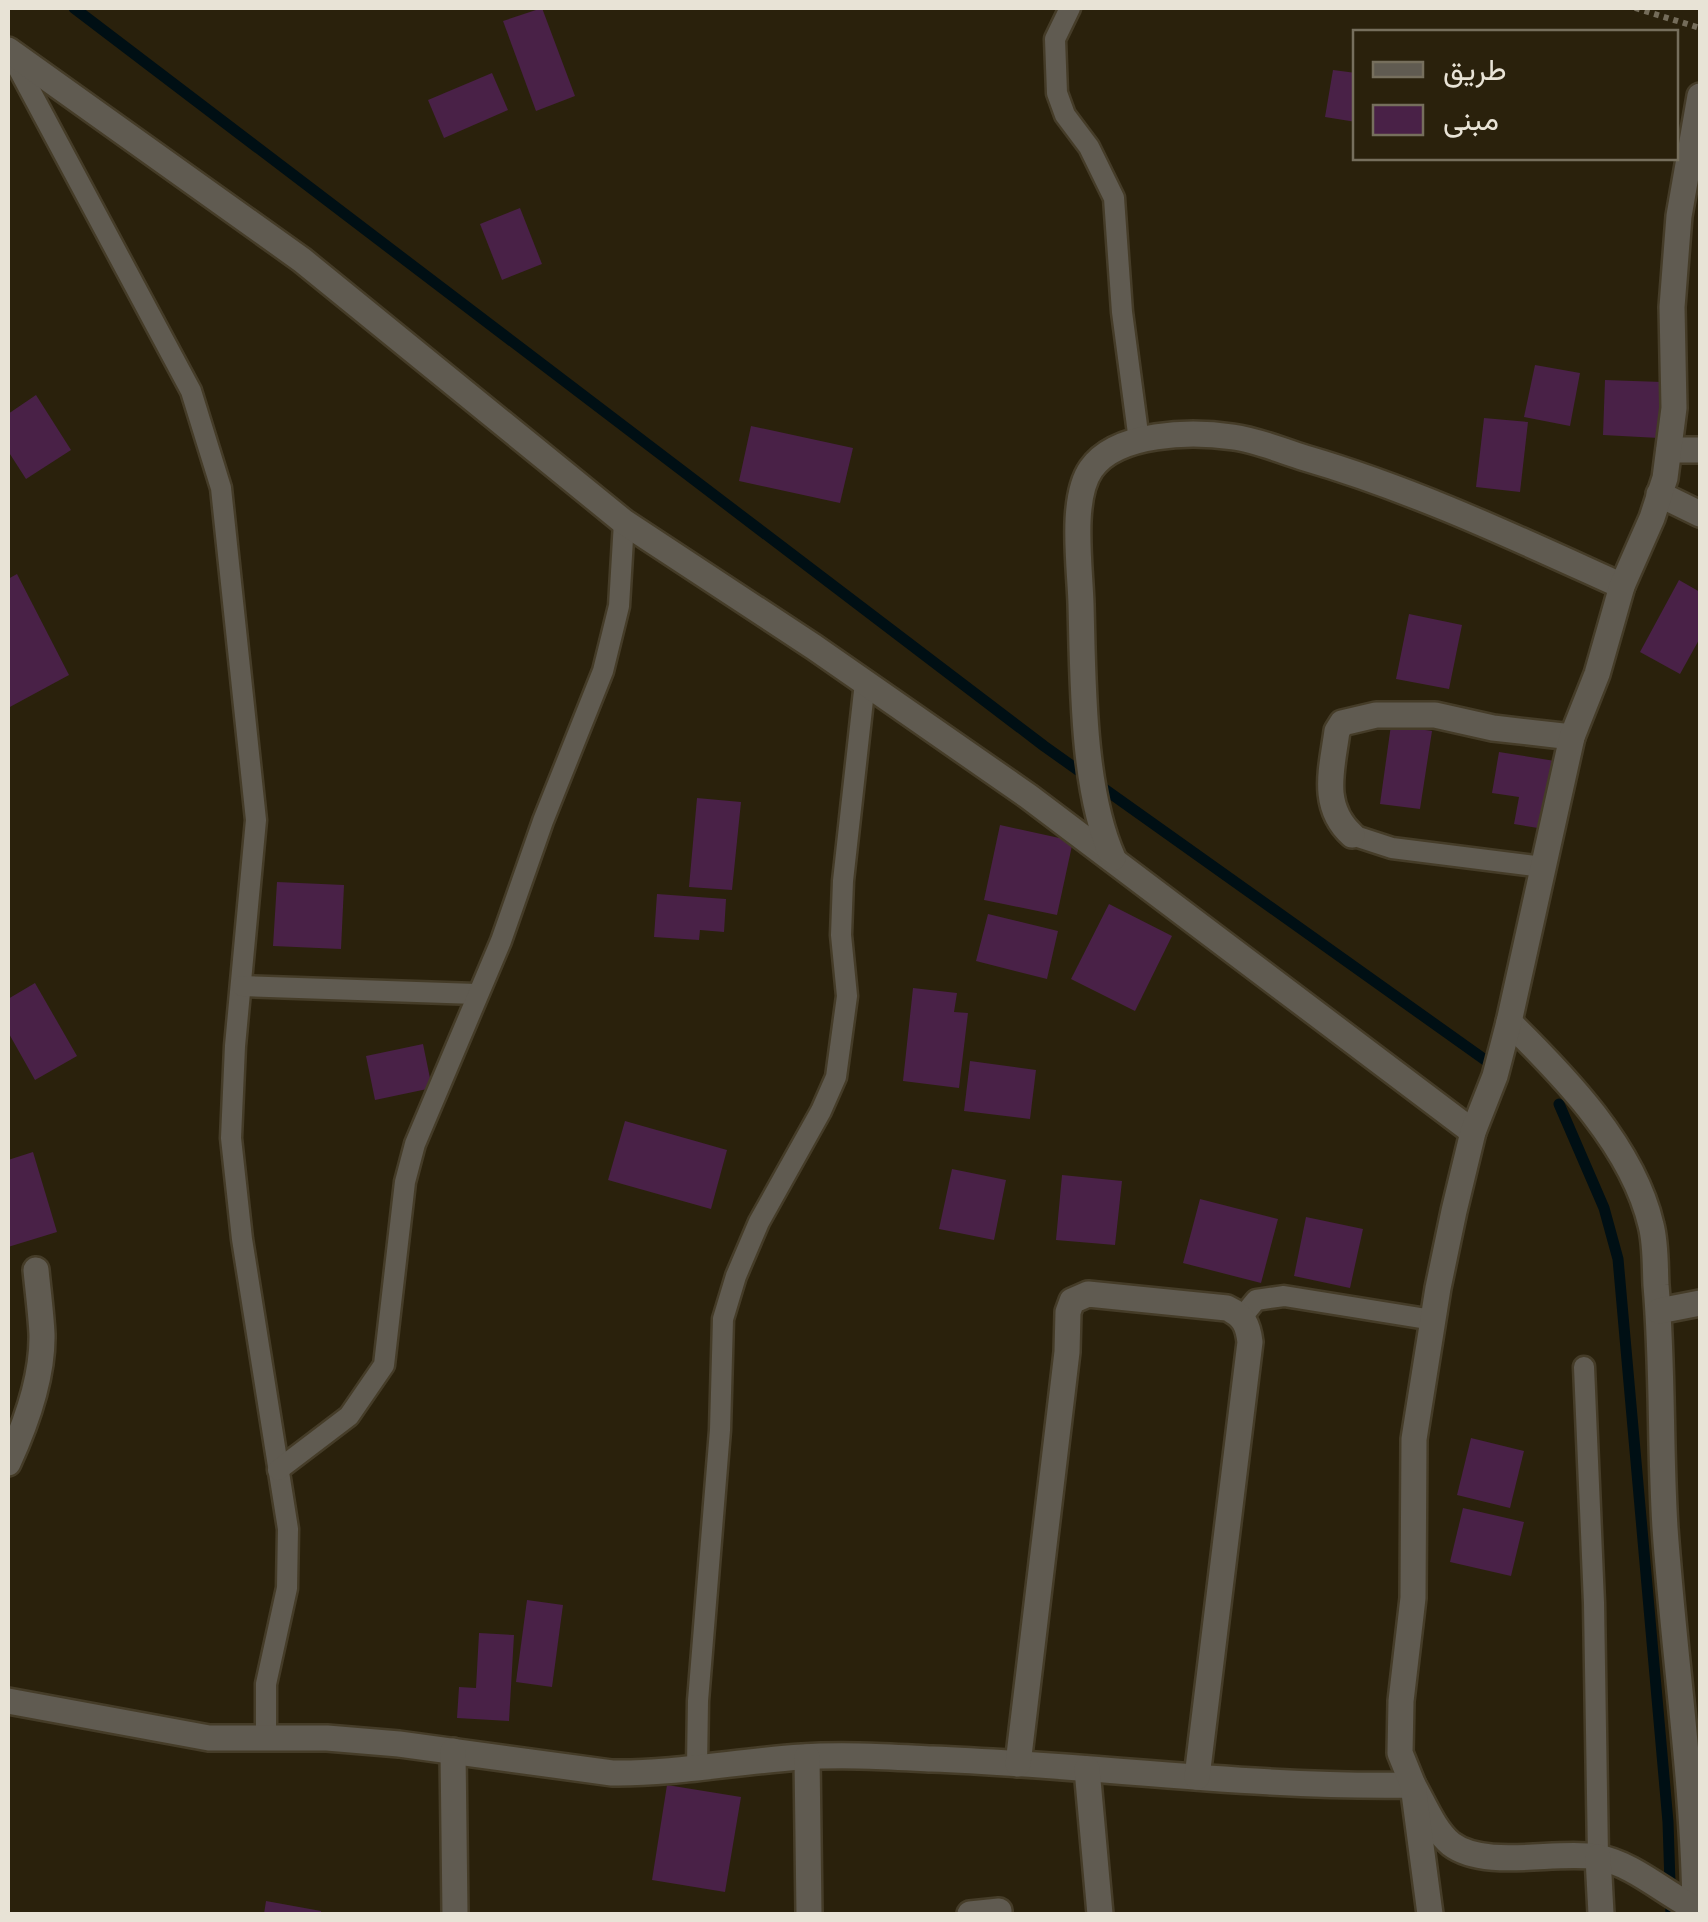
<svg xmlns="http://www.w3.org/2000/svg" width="1708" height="1922" viewBox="0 0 1708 1922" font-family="Jost,Vazirmatn,sans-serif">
<rect width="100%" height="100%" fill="#2a210c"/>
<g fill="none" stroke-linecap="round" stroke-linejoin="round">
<g stroke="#000f14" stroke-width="11">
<polyline points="74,8 1044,746 1495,1067"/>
<polyline points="1559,1104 1604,1208 1618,1259 1668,1822 1671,1914"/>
</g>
</g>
<g fill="#492147">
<polygon points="542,8 575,96 536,111 503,21"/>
<polygon points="1333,70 1356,73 1356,122 1325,117"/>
<polygon points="492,73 508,110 444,138 428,100"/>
<polygon points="520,208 542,264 502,280 480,224"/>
<polygon points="1535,365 1580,373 1570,426 1524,417"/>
<polygon points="1605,380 1662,382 1659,438 1603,435"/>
<polygon points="36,395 71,450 26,479 8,451 8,414"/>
<polygon points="1484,418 1528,422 1520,492 1476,487"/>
<polygon points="751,426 853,448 840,503 739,481"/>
<polygon points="17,574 69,675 8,708 8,579"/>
<polygon points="1679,580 1700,592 1700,638 1680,674 1640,652"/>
<polygon points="1409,614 1462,625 1449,689 1396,679"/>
<polygon points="1391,725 1432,731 1420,809 1380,804"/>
<polygon points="1499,752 1555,761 1544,829 1514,824 1519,797 1492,793"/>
<polygon points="697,798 741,802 732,890 689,887"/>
<polygon points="1000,825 1073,841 1057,915 984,900"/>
<polygon points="277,882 344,885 341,949 273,946"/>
<polygon points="657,894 726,899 724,932 700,930 699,940 654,937"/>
<polygon points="1109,904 1172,936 1135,1011 1071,979"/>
<polygon points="988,914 1058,931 1047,979 976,961"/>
<polygon points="35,983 77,1056 35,1080 8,1032 8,999"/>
<polygon points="913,988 957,993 954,1012 968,1013 959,1088 903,1081"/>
<polygon points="423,1044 432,1088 375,1100 366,1056"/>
<polygon points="970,1061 1036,1070 1030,1119 964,1111"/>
<polygon points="625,1121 727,1150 711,1209 608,1180"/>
<polygon points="33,1152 57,1232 8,1247 8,1160"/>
<polygon points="952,1169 1006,1180 994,1240 939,1229"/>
<polygon points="1062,1175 1122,1181 1115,1245 1056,1240"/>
<polygon points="1200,1199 1278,1219 1261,1283 1183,1263"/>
<polygon points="1306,1217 1363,1229 1350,1288 1294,1276"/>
<polygon points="1471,1438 1524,1451 1510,1508 1457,1495"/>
<polygon points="1463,1508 1524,1522 1511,1576 1450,1562"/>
<polygon points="527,1600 563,1605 552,1687 516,1682"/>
<polygon points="479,1633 514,1635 509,1721 457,1718 459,1687 476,1688"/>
<polygon points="667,1785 741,1797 725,1892 652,1880"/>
<polygon points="266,1901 321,1911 321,1914 264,1914"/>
</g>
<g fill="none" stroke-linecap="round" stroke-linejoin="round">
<defs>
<g id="service">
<polyline points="1070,8 1055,39 1057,93 1065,115 1089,147 1114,198 1122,312 1139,441"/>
<polyline points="10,53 191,391 221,488 256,820 235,1046 231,1138 242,1239 288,1529 287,1588 266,1684 266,1737"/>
<polyline points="1352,835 1392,848 1543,867"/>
<polyline points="242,986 476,994"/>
<polyline points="1242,1317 1256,1300 1284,1296 1433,1320"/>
<polyline points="1584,1367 1594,1603 1598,1857"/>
<polyline points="278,1470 349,1416 384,1365 405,1182 415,1144 501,941 543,821 603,671 619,606 624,522"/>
<polyline points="697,1766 698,1701 720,1430 723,1319 736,1276 759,1222 821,1111 836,1077 847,996 841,935 843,881 865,682"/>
</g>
<g id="minor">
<polyline points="8,50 302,260 624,522 814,647 1028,796 1473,1132"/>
<polyline points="1669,450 1700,450"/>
<polyline points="1659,494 1700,514"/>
<path d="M1352,835C1320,806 1332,769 1337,731L1342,723L1376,715H1435L1493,728L1572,737"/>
<path d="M1113,858C1082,789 1083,680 1081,604C1080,567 1070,499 1091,469C1117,432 1191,431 1233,437C1257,440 1282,451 1305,458C1415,490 1518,539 1622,586"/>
<path d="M1509,1022C1564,1076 1633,1147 1651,1225C1656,1244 1655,1266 1656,1285C1663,1366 1660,1447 1665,1528C1674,1657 1694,1785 1695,1914"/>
<polyline points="1659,1311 1700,1303"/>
<path d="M8,1463C26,1424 43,1377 42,1334C41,1313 38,1291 36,1270"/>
<path d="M8,1701L209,1738H327L399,1744L612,1773C675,1774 739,1761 802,1757C845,1754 890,1757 932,1759C1093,1765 1252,1788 1413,1785C1424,1804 1434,1830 1451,1844C1485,1870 1557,1850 1597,1857C1635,1864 1666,1895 1700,1911"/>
<polyline points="453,1751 455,1914"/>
<polyline points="807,1757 809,1914"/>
<path d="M1018,1764L1067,1352L1068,1312L1072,1301L1088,1294L1227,1308C1244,1316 1248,1325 1250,1342L1197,1777"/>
<polyline points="1087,1769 1100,1914"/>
<polyline points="1598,1857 1601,1914"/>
<polyline points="970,1914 999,1911"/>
<polyline points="1430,1914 1413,1785 1400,1753 1401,1701 1413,1598 1414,1439 1438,1288 1454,1211 1473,1132 1495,1076 1509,1022 1572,737 1597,674 1622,586 1652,518 1665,478 1674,408 1672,307 1679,216 1700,96"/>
</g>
</defs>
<use href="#service" stroke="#453c28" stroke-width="25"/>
<use href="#minor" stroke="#453c28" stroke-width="30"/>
<polyline stroke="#746c5a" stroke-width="6" stroke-dasharray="5 5" stroke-linecap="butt" points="1635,8 1700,28"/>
<use href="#service" stroke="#605b51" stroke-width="20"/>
<use href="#minor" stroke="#605b51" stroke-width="25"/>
</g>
<rect width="1708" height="1922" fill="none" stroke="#e8e3d6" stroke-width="20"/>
<rect x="1353" y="30" width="325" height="130" fill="#2a210c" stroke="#766f5d" stroke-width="2.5"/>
<rect x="1373" y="62" width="50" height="15" fill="#605b51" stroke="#766f5d" stroke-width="2.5"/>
<text x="1443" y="80" font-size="30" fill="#e8e3d6">طريق</text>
<rect x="1373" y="105" width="50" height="30" fill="#492147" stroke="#766f5d" stroke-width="2.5"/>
<text x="1443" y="130" font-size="30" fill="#e8e3d6">مبنى</text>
</svg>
